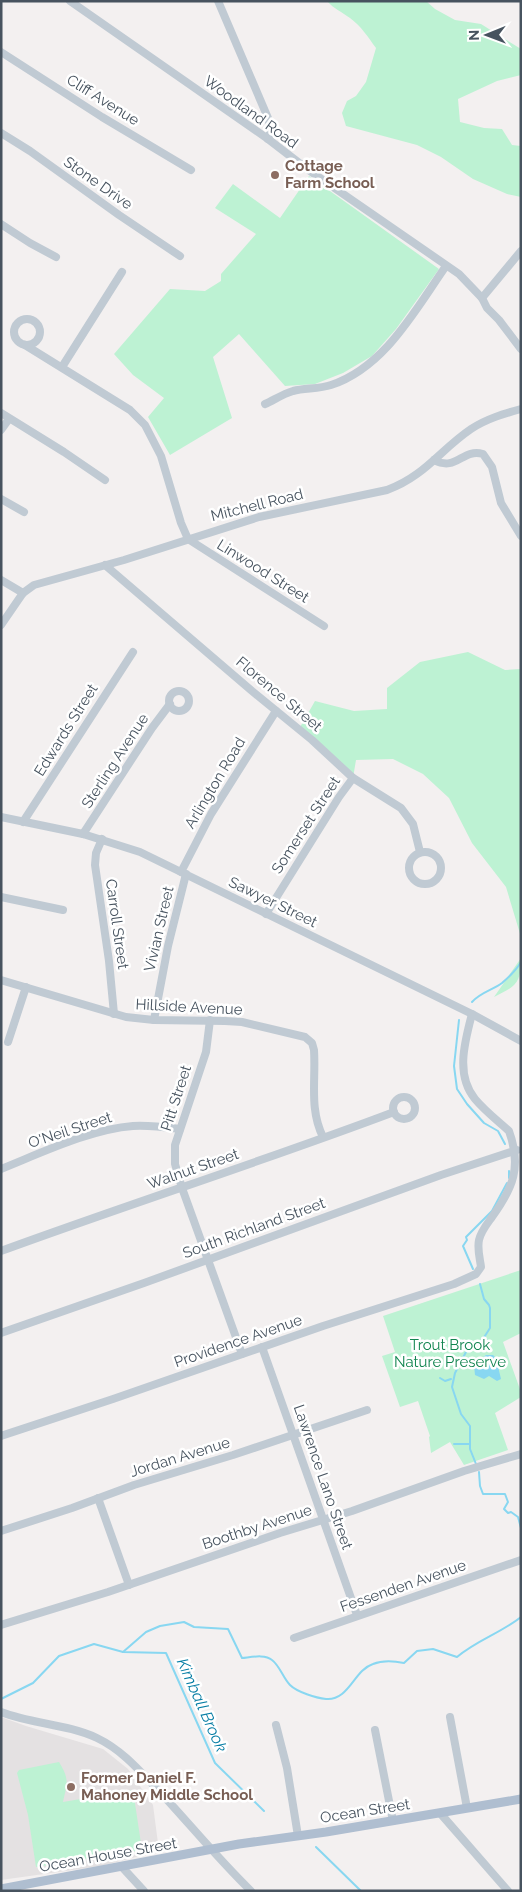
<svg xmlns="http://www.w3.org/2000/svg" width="522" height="1892" viewBox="0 0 522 1892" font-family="Raleway,sans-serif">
<rect width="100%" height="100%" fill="#f3f0f0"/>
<polygon fill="#e4e1e2" points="1,1717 26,1726 103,1749 128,1769 153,1805 159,1851 101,1866 1,1880"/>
<g fill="#bdf2d3">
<path d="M327,1H426L435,9L455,20L481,24L521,49V75L497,81L458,99L460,122L484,128L502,129L512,145L521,146V197L507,194L473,179L441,157L417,145L346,126L342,113L347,101L356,96L366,82L376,48C368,37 361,26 350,18C342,12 334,9 327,1Z"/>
<polygon points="309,176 439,269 396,329 372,356 343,373 315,384 285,386 239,334 213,357 232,418 170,455 148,417 164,398 133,375 114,354 170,289 205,291 221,281 221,274 256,234 215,208 233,184 280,218"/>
<polygon points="468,652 505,670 521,669 521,937 506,887 472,843 449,798 423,774 393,759 356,760 353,778 299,729 315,701 354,711 387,709 387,688 420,662"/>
<path d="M521,958C521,984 516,986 494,997Z"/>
<polygon points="521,1270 521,1333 503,1342 521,1392 521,1397 495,1413 508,1450 464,1465 450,1442 431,1453 429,1437 430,1436 418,1401 400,1407 382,1356 395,1352 383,1316"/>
<path d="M59,1762C70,1780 67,1783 63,1802L133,1790L142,1850L36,1867L28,1815L17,1773L19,1770Z"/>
</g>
<polygon fill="#88d7f1" points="486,1355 493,1355 496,1358 501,1379 497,1381 489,1376 484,1379 475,1375 474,1365"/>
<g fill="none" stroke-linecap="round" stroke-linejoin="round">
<g stroke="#88d7f1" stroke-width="2">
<path d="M472,1002C481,992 493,990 502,983C509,977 517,969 521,962"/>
<polyline points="459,1020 454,1066 457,1089 467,1104 484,1123 498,1131 505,1144"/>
<polyline points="509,1178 509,1171"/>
<polyline points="473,1269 463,1246 467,1240 466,1237 492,1211 507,1183"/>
<polyline points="440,1378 445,1381 451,1379"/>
<polyline points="454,1444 469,1444"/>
<polyline points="476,1464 470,1449 470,1426 461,1414 452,1387 455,1373 466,1352 483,1339 490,1328 490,1308 489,1305 484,1299 480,1284"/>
<polyline points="479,1472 480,1486 483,1494 505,1494 508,1502 504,1509 508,1513 511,1512 518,1517 521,1528"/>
<path d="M123,1652L146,1632L160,1626L184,1622L194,1627L228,1629L242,1658C252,1657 265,1654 272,1660C280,1666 283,1678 290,1685C297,1692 316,1698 326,1699C349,1701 354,1670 373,1664C383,1660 394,1661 404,1663L417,1651L433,1649L457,1657C477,1640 501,1633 521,1617"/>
<polyline points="1,1699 33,1683 59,1656 94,1644 123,1652 166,1653 215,1763 264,1811"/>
<polyline points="316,1847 361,1891"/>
</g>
<g stroke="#c0cad3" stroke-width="8">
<polyline points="70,1 268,139 307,169 459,274 482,298 487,308 499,320 521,349"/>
<polyline points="218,1 268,118 271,130 268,139"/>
<polyline points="1,52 102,117 191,170"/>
<polyline points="1,133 30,151 119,215 180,256"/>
<polyline points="1,224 30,243 56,257"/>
<polyline points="482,298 521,251"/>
<circle cx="27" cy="332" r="13"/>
<polyline points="25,345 130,410 145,425 161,456 181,523 188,539 324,626"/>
<polyline points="62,367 122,272"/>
<path d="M265,404C274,400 283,394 293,391C305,388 319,389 331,385C385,367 415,310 446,266"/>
<polyline points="1,413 64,452 105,480"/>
<polyline points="1,430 9,419"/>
<path d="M434,460C457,472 462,448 483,454L492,467L501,503L521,536"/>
<polyline points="1,499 24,512"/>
<polyline points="105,565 252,691 312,740 353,778 401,808 413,824 420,852"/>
<polyline points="1,580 23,593"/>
<path d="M1,625L23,593L34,585L124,560L259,517L387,490C425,476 440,450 471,429C486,419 503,414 521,409"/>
<circle cx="179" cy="701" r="10"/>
<polyline points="1,817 83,834 140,852 472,1014 521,1041"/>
<polyline points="23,822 133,652"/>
<polyline points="83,834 152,728 170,704"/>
<polyline points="102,839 96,853 95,865 109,961 114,1014"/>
<circle cx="425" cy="868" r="16"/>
<polyline points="181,872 211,814 276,711"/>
<polyline points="1,897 63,910"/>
<polyline points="266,914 339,797 353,778"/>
<path d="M1,980L126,1017L154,1020L225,1021L242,1022L305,1037L312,1043L314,1050C316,1080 309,1109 323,1137"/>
<polyline points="154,1020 168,946 186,874"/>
<polyline points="210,1020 206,1052 175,1145 175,1164 182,1188 242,1354"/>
<polyline points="8,1042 26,987"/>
<circle cx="404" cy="1108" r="11"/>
<path d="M1,1169C41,1153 91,1129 133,1126C149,1125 164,1127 180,1129"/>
<path d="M1,1251C132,1203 264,1161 394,1112"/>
<polyline points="1,1333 144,1283 441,1175 517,1150"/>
<polyline points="262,1347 357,1615"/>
<path d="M1,1436L113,1399L323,1326L454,1284L476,1274L481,1267C480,1259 477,1249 479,1240C481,1231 487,1224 492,1217C513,1188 522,1167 509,1131C498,1121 485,1111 475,1099C455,1075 465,1041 472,1014"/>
<polyline points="98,1498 129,1585"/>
<polyline points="1,1531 72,1508 134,1485 233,1455 367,1410"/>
<polyline points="1,1625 108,1592 280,1533 352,1511 464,1471 521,1454"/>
<polyline points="294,1638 521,1560"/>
<path d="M1,1712C32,1724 67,1724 97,1738C122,1750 139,1770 158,1790C189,1823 218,1859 251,1891"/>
<polyline points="450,1717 467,1808"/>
<polyline points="276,1725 287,1768 298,1836"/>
<polyline points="375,1730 393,1821"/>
<polyline points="440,1813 508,1891"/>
<polyline points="122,1867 144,1891"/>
</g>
<polyline stroke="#afbed0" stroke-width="9" points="1,1889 239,1844 326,1832 521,1799"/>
</g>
<g fill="#8d6e63" stroke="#fff" stroke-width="2">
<circle cx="275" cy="175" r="5"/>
<circle cx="71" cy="1787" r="5"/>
</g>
<g text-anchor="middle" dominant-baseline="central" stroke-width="5" stroke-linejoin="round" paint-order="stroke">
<g font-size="15" fill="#47535f" stroke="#fff">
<text transform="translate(103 100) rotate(32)">Cliff Avenue</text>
<text transform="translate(251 112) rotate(36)">Woodland Road</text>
<text transform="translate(98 183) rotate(35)">Stone Drive</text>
<text transform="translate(257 505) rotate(-14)">Mitchell Road</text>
<text transform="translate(263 571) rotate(32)">Linwood Street</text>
<text transform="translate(279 694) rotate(40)">Florence Street</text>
<text transform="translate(66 730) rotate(-58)">Edwards Street</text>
<text transform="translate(115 761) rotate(-57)">Sterling Avenue</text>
<text transform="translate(215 783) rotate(-59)">Arlington Road</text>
<text transform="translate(306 825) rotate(-57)">Somerset Street</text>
<text transform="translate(273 902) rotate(26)">Sawyer Street</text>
<text transform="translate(117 924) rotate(82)">Carroll Street</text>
<text transform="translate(159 929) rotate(-77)">Vivian Street</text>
<text transform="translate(189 1007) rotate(3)">Hillside Avenue</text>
<text transform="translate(176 1098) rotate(-72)">Pitt Street</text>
<text transform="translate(70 1130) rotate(-18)">O'Neil Street</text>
<text transform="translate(193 1169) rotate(-19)">Walnut Street</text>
<text transform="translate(254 1228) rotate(-20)">South Richland Street</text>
<text transform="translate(238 1341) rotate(-19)">Providence Avenue</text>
<text transform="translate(180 1457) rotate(-17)">Jordan Avenue</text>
<text transform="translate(323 1477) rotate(71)">Lawrence Lano Street</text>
<text transform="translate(257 1527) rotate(-18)">Boothby Avenue</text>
<text transform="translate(403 1586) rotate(-19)">Fessenden Avenue</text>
<text transform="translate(365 1811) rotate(-9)">Ocean Street</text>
<text transform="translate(108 1855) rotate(-10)">Ocean House Street</text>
</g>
<g font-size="15" font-weight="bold" fill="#785e54" stroke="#fff" text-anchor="start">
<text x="285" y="166">Cottage<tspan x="285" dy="17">Farm School</tspan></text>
<text x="81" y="1778">Former Daniel F.<tspan x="81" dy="17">Mahoney Middle School</tspan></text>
</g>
<g font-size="15" fill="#128550" stroke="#fff">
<text x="450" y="1345">Trout Brook<tspan x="450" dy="17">Nature Preserve</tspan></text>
</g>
<g font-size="16" font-style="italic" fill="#067da4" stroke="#fff">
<text transform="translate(202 1705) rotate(66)">Kimball Brook</text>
</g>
</g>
<rect width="522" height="1892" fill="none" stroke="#47535f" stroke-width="5"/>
<g transform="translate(487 35) rotate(269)" stroke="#ffffff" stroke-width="4" paint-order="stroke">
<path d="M0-4L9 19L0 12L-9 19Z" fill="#47535f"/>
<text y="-8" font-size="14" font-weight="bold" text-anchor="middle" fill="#47535f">N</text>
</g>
</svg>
